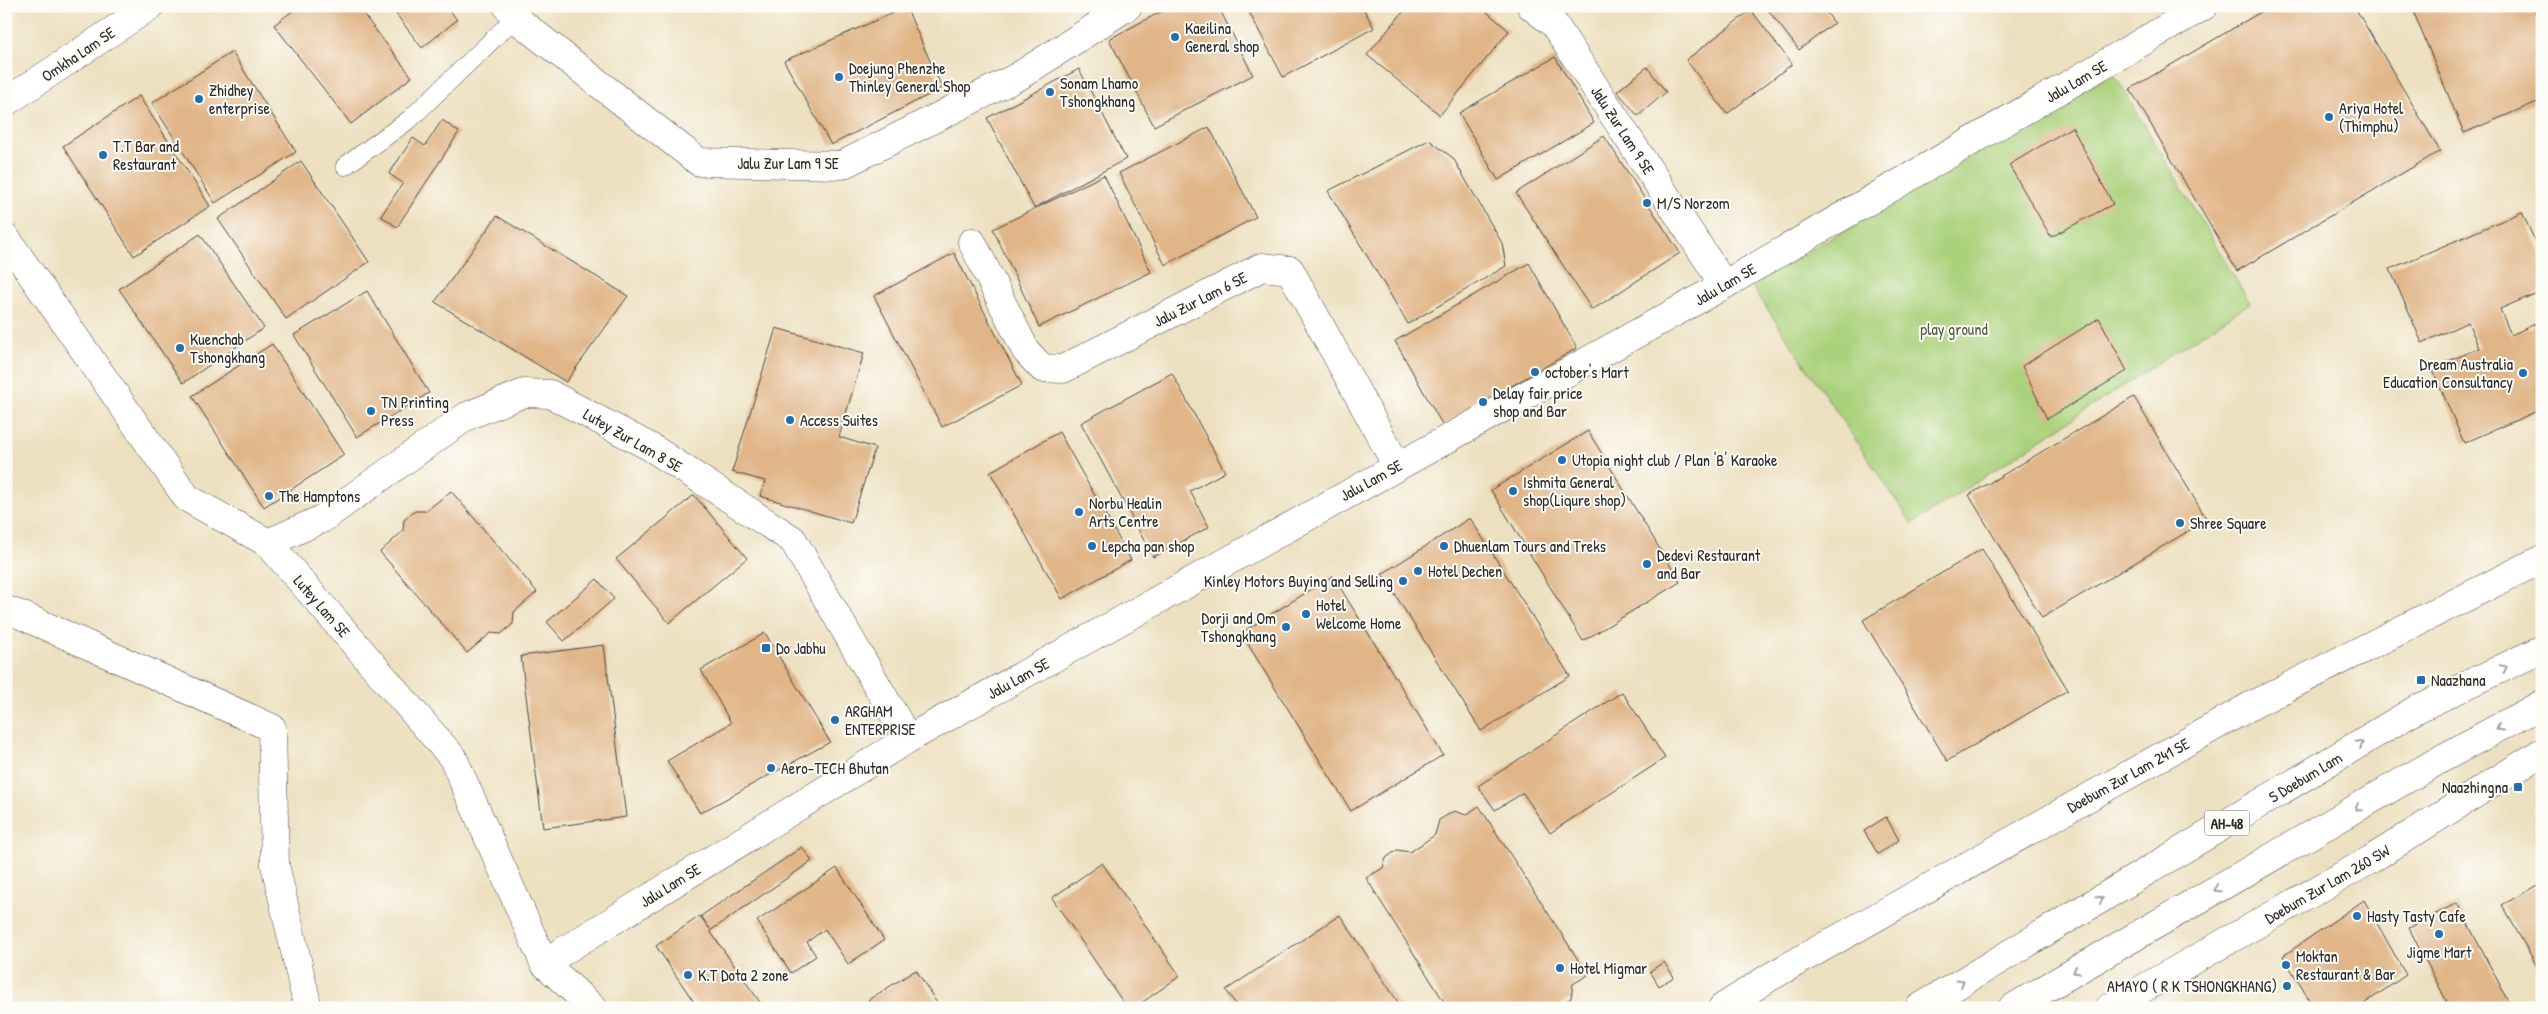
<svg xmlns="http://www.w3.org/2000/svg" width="2548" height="1014" viewBox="0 0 2548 1014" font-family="'Patrick Hand',sans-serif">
<rect width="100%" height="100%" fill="#fdfcf7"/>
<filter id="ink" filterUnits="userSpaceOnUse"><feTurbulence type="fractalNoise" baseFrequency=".02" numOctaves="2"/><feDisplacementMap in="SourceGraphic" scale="10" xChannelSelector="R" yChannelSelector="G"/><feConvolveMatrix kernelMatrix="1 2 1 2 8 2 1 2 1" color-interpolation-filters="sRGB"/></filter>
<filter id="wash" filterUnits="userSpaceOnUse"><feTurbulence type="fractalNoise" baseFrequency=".0096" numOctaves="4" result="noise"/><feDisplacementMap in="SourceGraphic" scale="20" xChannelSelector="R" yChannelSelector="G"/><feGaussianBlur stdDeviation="1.12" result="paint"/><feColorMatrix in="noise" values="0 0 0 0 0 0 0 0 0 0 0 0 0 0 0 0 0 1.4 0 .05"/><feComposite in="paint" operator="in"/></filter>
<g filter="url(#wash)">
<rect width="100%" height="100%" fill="#ede0c0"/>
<polygon fill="#aad17c" stroke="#6a7e54" points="2113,72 2250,303 1912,524 1751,285"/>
<g id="blocks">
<g fill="#e0b587">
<polygon points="299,6 357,6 412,77 351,124 274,25"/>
<polygon points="390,6 447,6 457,20 422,48"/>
<polygon points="1172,6 1218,6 1253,75 1154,126 1109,39"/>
<polygon points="1246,6 1362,6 1374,28 1283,77"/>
<polygon points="1408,6 1480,6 1509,31 1440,115 1367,55"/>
<polygon points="1765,6 1822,6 1834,23 1799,50"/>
<polygon points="2271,6 2354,6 2440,151 2237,271 2130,89"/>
<polygon points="2411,6 2532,6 2542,29 2542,100 2464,133"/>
<polygon points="906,7 942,88 831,145 784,61"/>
<polygon points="1751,10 1792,64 1727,114 1686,60"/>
<polygon points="232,52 296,152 215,203 152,103"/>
<polygon points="1555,57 1594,123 1498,180 1459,113"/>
<polygon points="1647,67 1666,92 1638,116 1617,91"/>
<polygon points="1079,69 1126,159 1034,208 987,118"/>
<polygon points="139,96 210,206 134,256 63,146"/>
<polygon points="442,120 459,132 397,227 381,216 403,183 389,174 413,138 425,146"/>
<polygon points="1209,127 1256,217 1165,265 1119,173"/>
<polygon points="2072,127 2113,204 2051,237 2009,165"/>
<polygon points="1604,136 1680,253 1592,310 1516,193"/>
<polygon points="1429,140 1453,158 1502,243 1506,266 1408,324 1328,191"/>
<polygon points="301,161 369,262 286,319 218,219"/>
<polygon points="1104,175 1151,272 1039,327 993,229"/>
<polygon points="2522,212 2542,257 2542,291 2500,309 2511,335 2542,321 2542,409 2464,443 2432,368 2479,348 2468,322 2422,343 2390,269"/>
<polygon points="497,216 628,296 566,382 435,302"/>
<polygon points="200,234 264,328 183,383 119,289"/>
<polygon points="954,253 1022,385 942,427 874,296"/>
<polygon points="1529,263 1577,348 1443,426 1395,341"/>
<polygon points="367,291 429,393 357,437 294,335"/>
<polygon points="2099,318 2127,371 2047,419 2022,366"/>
<polygon points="776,328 864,353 839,437 875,448 851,523 760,496 765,481 732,472"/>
<polygon points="272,344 344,455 264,507 192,396"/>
<polygon points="1172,373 1225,472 1190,491 1209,527 1153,557 1081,423"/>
<polygon points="2134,397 2207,520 2042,618 1969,495"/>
<polygon points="1588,431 1680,582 1583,641 1491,490"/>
<polygon points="1059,432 1131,560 1062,599 990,472"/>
<polygon points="451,491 537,592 514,612 513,624 501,634 491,633 467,653 380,552 403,531 404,520 415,511 426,511"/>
<polygon points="694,495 747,558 669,623 616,559"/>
<polygon points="1470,518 1570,676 1481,731 1382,574"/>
<polygon points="1982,549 2068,690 1947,761 1863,620"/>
<polygon points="1333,576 1443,755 1351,811 1241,633"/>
<polygon points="597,579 614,599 564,641 547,622"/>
<polygon points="765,633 830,742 700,813 667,761 731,723 701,670"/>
<polygon points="604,645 626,817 543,828 521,656"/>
<polygon points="1622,692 1665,758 1550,833 1523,793 1495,810 1478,786"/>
<polygon points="1479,806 1588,975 1573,984 1571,998 1556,1008 1543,1005 1538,1008 1448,1008 1366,878 1383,868 1386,858 1397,850 1410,852 1435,835 1439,820 1454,811 1466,815"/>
<polygon points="1886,817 1899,840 1878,854 1864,831"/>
<polygon points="802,847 812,861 710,931 764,1008 698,1008 656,946 700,916 710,929 701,916"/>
<polygon points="1102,863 1180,976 1134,1008 1127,1008 1052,898"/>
<polygon points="837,868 884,940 848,964 825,929 807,942 816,956 791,973 757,921"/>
<polygon points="2542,883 2542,975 2502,905"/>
<polygon points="2364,900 2406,975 2358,1008 2314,1008 2283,956"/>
<polygon points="2457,903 2512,1008 2450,1008 2409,928"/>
<polygon points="1340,915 1402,1008 1238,1008 1226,990"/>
<polygon points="1664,962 1674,977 1659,986 1650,971"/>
<polygon points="916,970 940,1008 873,1008 868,1000"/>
</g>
</g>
</g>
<g filter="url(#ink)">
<use href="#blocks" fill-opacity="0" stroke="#484641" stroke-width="1"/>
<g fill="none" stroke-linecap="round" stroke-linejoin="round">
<defs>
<polyline id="lane" points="345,166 410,119 515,18"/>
<g id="street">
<polyline points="507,6 515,18 699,162 842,165 1019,76 1128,6"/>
<polyline points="1531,6 1554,24 1724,285"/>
<polyline points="6,102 150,6"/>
<polyline points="6,238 187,498 268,543 453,758 544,963 593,1008"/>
<polyline points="972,242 1026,351 1042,368 1063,369 1262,267 1290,270 1397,466"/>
<polyline points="268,543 322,519 467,416 524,393 550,394 652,448 793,540 908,739"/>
<polyline points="6,610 21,615 272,728 275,865 308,1008"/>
<polyline points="544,963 908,739 1724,285 2204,6"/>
<polyline points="1722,1008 1770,977 2256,703 2542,559"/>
<polyline points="2109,1008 2370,860 2542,752"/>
</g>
<g id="highway">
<polyline points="1919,1008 2417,709 2542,649"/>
<polyline points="2012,1008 2443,758 2542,704"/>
</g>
</defs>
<use href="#lane" stroke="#484641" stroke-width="19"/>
<use href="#street" stroke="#484641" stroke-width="29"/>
<use href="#highway" stroke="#484641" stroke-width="29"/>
<use href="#lane" stroke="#fff" stroke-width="18"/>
<use href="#street" stroke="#fff" stroke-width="28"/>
<use href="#highway" stroke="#fff" stroke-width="28"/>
</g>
<defs><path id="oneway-chevron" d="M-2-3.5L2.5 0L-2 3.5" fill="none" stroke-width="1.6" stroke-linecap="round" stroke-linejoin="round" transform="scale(1.25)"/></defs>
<g stroke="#a0a0a0">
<use href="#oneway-chevron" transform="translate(2504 668) rotate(-26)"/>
<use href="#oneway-chevron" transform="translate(2499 728) rotate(151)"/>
<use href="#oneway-chevron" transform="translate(2360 744) rotate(-31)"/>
<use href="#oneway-chevron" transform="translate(2358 808) rotate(150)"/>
<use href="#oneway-chevron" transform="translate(2217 889) rotate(150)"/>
<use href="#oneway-chevron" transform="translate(2100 899) rotate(-31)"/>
<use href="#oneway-chevron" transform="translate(2076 971) rotate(150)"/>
<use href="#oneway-chevron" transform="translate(1961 982) rotate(-31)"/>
</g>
</g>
<g fill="#1f6fb2" stroke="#fdfcf7" stroke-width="2">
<circle cx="1175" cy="37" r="5"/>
<circle cx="839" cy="77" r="5"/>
<circle cx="1050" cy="92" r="5"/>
<circle cx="199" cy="99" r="5"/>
<circle cx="2329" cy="117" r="5"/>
<circle cx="103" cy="155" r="5"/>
<circle cx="1647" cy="203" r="5"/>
<circle cx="180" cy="348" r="5"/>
<circle cx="1535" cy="372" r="5"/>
<circle cx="2523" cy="373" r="5"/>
<circle cx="1483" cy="402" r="5"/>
<circle cx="371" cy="411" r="5"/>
<circle cx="790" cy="420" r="5"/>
<circle cx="1562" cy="460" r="5"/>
<circle cx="1513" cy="491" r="5"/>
<circle cx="269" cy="496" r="5"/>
<circle cx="1079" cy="512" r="5"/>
<circle cx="2180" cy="523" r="5"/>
<circle cx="1092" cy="546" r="5"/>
<circle cx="1444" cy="546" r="5"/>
<circle cx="1647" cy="564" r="5"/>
<circle cx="1418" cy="571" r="5"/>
<circle cx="1403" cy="581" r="5"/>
<circle cx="1306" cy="614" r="5"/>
<circle cx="1286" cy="627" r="5"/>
<rect x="761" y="643" width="10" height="10" rx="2.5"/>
<rect x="2416" y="675" width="10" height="10" rx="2.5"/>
<circle cx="835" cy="720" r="5"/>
<circle cx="771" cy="768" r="5"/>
<rect x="2513" y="782" width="10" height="10" rx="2.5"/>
<circle cx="2357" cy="916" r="5"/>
<circle cx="2439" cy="934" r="5"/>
<circle cx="2286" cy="965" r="5"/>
<circle cx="1560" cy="968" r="5"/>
<circle cx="688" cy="975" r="5"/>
<circle cx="2287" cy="986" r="5"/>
</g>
<g text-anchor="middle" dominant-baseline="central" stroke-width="4" stroke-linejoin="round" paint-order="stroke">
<rect fill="#fdfcf7" stroke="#6a6a68" stroke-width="1" x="2204.5" y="810.5" width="45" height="25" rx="4"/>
<g font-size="15" font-weight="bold" fill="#2b2b2b">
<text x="2227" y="823">AH-48</text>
</g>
<g font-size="16" fill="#2b2b2b" stroke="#fdfcf7" text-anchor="start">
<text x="1185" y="28">Kaeilina<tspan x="1185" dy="18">General shop</tspan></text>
<text x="849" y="68">Doejung Phenzhe<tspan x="849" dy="18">Thinley General Shop</tspan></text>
<text x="1060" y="83">Sonam Lhamo<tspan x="1060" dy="18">Tshongkhang</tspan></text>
<text x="209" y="90">Zhidhey<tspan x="209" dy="18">enterprise</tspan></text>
<text x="2339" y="108">Ariya Hotel<tspan x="2339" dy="18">(Thimphu)</tspan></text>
<text x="113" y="146">T.T Bar and<tspan x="113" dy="18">Restaurant</tspan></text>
<text x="1657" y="203">M/S Norzom</text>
<text x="190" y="339">Kuenchab<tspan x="190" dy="18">Tshongkhang</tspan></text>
<text x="2513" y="364" text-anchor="end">Dream Australia<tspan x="2513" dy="18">Education Consultancy</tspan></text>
<text x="1545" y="372">october's Mart</text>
<text x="1493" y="393">Delay fair price<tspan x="1493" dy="18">shop and Bar</tspan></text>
<text x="381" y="402">TN Printing<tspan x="381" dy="18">Press</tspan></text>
<text x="800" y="420">Access Suites</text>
<text x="1572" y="460">Utopia night club / Plan 'B' Karaoke</text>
<text x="1523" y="482">Ishmita General<tspan x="1523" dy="18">shop(Liqure shop)</tspan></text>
<text x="279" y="496">The Hamptons</text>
<text x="1089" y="503">Norbu Healin<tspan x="1089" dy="18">Arts Centre</tspan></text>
<text x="2190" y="523">Shree Square</text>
<text x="1102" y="546">Lepcha pan shop</text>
<text x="1454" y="546">Dhuenlam Tours and Treks</text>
<text x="1657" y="555">Dedevi Restaurant<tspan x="1657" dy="18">and Bar</tspan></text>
<text x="1428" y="571">Hotel Dechen</text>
<text x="1393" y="581" text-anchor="end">Kinley Motors Buying and Selling</text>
<text x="1316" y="605">Hotel<tspan x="1316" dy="18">Welcome Home</tspan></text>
<text x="1276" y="618" text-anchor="end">Dorji and Om<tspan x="1276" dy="18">Tshongkhang</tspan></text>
<text x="776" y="648">Do Jabhu</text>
<text x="2431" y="680">Naazhana</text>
<text x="845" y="711">ARGHAM<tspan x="845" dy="18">ENTERPRISE</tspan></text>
<text x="781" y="768">Aero-TECH Bhutan</text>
<text x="2508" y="787" text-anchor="end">Naazhingna</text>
<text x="2367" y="916">Hasty Tasty Cafe</text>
<text x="2439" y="952" text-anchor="middle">Jigme Mart</text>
<text x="2296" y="956">Moktan<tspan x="2296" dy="18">Restaurant &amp; Bar</tspan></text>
<text x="1570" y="968">Hotel Migmar</text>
<text x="698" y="975">K.T Dota 2 zone</text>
<text x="2277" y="986" text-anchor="end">AMAYO ( R K TSHONGKHANG)</text>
</g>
<g font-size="16" fill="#2b2b2b" stroke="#fdfcf7">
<text transform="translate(78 54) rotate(-34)">Omkha Lam SE</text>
<text transform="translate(2076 81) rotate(-30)">Jalu Lam SE</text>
<text transform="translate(1623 130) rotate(57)">Jalu Zur Lam 9 SE</text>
<text x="788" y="163">Jalu Zur Lam 9 SE</text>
<text transform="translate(1725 284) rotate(-30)">Jalu Lam SE</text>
<text transform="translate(1200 299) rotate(-27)">Jalu Zur Lam 6 SE</text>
<text transform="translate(633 440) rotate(30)">Lutey Zur Lam 8 SE</text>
<text transform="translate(1371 480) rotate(-29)">Jalu Lam SE</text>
<text transform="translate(322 606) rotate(49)">Lutey Lam SE</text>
<text transform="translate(1018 678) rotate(-29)">Jalu Lam SE</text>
<text transform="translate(2128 775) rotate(-29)">Doebum Zur Lam 241 SE</text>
<text transform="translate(2305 777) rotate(-31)">S Doebum Lam</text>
<text transform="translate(2327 884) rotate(-30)">Doebum Zur Lam 260 SW</text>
<text transform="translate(670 885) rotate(-32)">Jalu Lam SE</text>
</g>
<g font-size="16" fill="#515d43" stroke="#fdfcf7">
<text x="1954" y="329">play ground</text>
</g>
</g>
<rect width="2548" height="1014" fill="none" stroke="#fdfcf7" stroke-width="25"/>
</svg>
